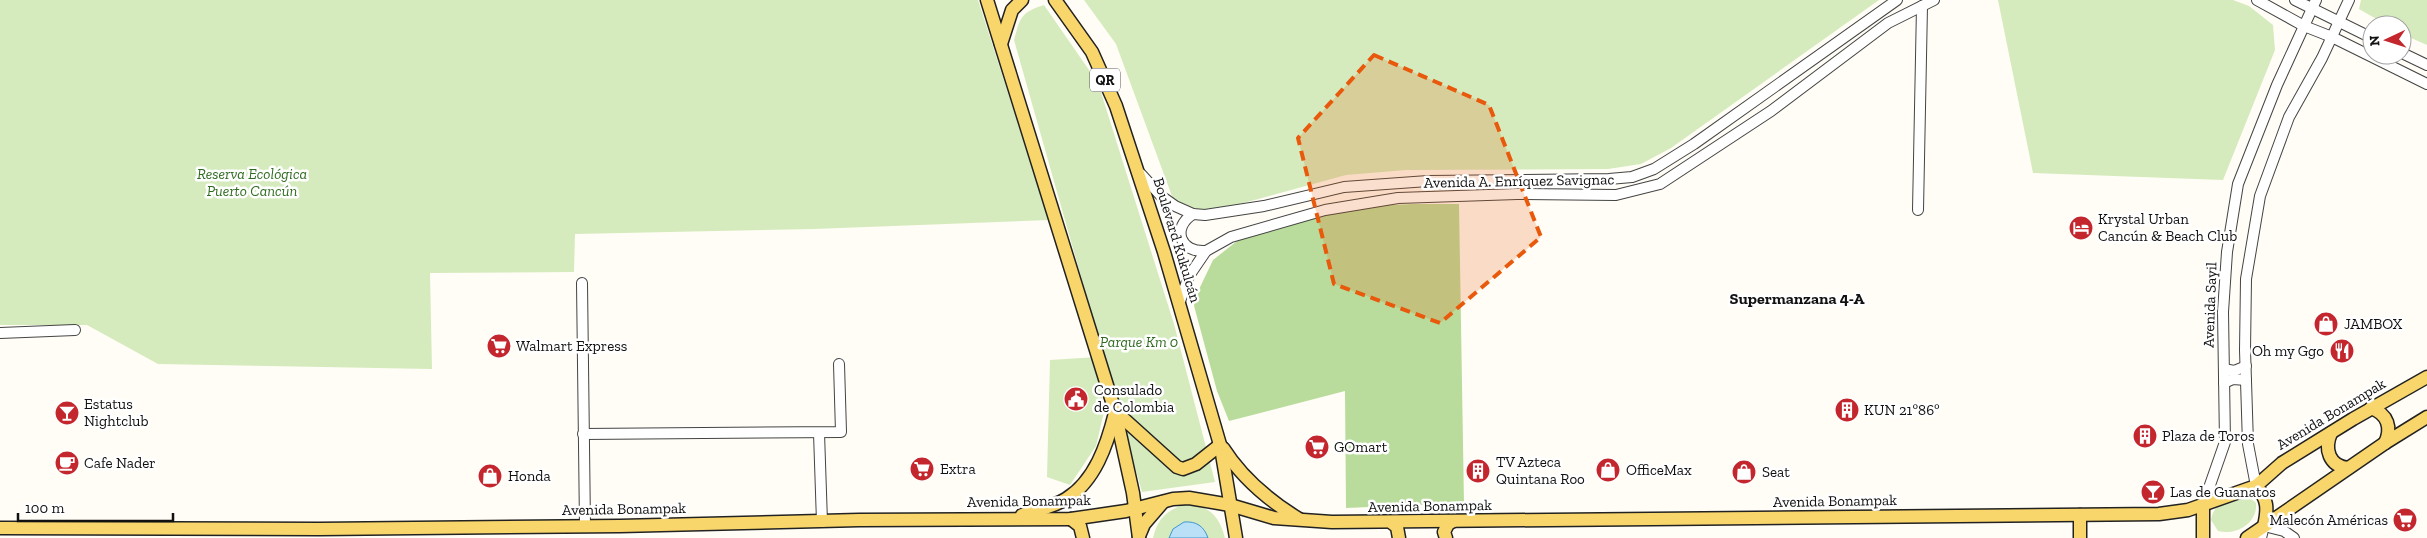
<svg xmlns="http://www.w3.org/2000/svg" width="2427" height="538" viewBox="0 0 2427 538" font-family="'Zilla Slab',serif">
<rect width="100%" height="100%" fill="#fffdf5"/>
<g fill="#d5ebbd">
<polygon points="0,0 978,0 1049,220 814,229 575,234 574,272 430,273 432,369 158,364 87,325 0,325"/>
<polygon points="1084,0 1879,0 1671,148 1641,164 1608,169 1406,170 1346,175 1203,214 1176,207 1116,44"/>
<polygon points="1998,0 2233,0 2249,6 2273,25 2275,50 2223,180 2033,173"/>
<polygon points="2361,0 2427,0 2427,45 2402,34 2402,25 2387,25 2359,9"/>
<path d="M1044,5L1098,83L1174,324L1215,482L1142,492L1014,40C1020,18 1021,12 1044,5Z"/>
<polygon points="1097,357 1104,412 1096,446 1070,485 1047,477 1050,360"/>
<path d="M2240,496L2249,497L2256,503C2258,523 2236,536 2218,531L2211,520C2214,503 2226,500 2240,496Z"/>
<path d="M1182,505C1208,505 1218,513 1225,538H1153C1157,520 1165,512 1182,505Z"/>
</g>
<polygon fill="#b9dc9c" points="1413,204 1459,204 1464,503 1346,508 1345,391 1229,421 1217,391 1193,302 1213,260 1237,241 1346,207"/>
<path fill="#b9e0f7" stroke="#3f96cf" d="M1184,522C1196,521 1204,526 1208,538H1169L1173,529Z"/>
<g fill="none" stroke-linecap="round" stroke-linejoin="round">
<defs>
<g id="minor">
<polyline points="2257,0 2304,26 2332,37 2427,84"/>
<polyline points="2295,0 2372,38"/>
<polyline points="2402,53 2427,65"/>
<polyline points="1141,174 1161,196 1175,206 1193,214 1205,215 1264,206 1344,187 1428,181 1609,179 1632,177 1654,169 1694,144 1897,0"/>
<polyline points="1918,210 1922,6"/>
<path d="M1193,214C1171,228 1180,253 1206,251"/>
<polyline points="582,283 585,526"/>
<polyline points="1179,304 1189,276 1206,251 1231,237 1325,210 1398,198 1517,194 1616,195 1660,184 1771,111 1888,23 1934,0"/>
<polyline points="0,333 75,330"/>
<polyline points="2224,369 2234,371 2246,366"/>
<polyline points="2224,383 2233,379 2246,380"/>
<polyline points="819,433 822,522"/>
<polyline points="583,434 841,432 839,364"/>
<polyline points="2256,486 2248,444 2245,350 2246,279 2260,196 2289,117 2322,58 2349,0"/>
<polyline points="2203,505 2225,442 2223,312 2227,252 2238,184 2277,85 2316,0"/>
<polyline points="2261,538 2264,526 2284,531 2294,538"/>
</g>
<g id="major">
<polyline points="987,0 1115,411 1133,493 1139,538"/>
<polyline points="1055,0 1092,52 1116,106 1164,252 1221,448 1236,538"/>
<polyline points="1001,44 1012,10 1022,0"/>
<path d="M2371,408C2388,414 2392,428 2385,443"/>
<polyline points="1115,411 1177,467 1183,469 1196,464 1220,445"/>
<path d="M2331,433C2324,449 2329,466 2348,468"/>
<path d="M1223,448C1242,478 1268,500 1299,519"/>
<path d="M2256,486C2268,499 2268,509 2264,526"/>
<polyline points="2203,505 2203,538"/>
<path d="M1022,515C1037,510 1053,507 1066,499C1095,481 1107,445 1115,413"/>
<polyline points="2080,515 2080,538"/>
<polyline points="1071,519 1080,526 1083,538"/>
<polyline points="1392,523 1397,527 1399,538"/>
<polyline points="0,528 319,529 620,526 859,520 1071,519 1126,511 1173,499 1189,498 1230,505 1274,518 1332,522 2159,514 2188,510 2256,486 2282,463 2353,419 2427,377"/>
<polyline points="1139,536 1144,524 1163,502"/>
<polyline points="1446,538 1444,532 1448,524 1453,521"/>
<polyline points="2247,538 2385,443 2427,417"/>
</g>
</defs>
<use href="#minor" stroke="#444" stroke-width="12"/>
<use href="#major" stroke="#222" stroke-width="15"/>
<use href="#minor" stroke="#fff" stroke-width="10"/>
<use href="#major" stroke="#f9d66b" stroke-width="12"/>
</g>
<path fill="#e8590c" fill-opacity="0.2" stroke="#e8590c" stroke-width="4" stroke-dasharray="10 6" stroke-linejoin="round" d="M1374,55L1489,105L1541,237L1440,323L1334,284L1298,138Z"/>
<defs>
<symbol id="hotel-disc" viewBox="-11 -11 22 22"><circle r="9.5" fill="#c4262e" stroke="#fff"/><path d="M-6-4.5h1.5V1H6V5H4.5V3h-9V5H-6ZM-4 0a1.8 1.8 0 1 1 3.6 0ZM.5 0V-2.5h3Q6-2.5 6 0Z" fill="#fff"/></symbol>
<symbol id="shop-disc" viewBox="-11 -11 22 22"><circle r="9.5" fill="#c4262e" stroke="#fff"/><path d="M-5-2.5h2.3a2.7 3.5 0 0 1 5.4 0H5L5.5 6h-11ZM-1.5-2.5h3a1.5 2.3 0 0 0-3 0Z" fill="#fff"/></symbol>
<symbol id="supermarket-disc" viewBox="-11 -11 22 22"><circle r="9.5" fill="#c4262e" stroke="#fff"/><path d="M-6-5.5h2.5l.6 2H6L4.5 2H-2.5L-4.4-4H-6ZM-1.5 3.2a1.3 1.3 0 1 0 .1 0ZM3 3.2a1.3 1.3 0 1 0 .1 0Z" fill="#fff"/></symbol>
<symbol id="restaurant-disc" viewBox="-11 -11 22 22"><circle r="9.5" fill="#c4262e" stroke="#fff"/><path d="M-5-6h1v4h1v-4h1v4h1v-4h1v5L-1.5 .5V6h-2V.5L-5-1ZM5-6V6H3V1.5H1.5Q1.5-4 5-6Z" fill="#fff"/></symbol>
<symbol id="civic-disc" viewBox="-11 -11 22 22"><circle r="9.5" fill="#c4262e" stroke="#fff"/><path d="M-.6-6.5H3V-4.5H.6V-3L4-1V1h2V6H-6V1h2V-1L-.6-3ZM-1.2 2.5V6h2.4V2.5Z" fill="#fff"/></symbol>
<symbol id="building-disc" viewBox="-11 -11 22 22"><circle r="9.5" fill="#c4262e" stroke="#fff"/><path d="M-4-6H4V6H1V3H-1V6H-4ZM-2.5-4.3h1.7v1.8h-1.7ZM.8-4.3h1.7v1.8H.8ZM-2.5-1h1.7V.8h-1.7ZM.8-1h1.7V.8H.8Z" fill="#fff"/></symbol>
<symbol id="bar-disc" viewBox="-11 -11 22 22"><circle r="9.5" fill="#c4262e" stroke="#fff"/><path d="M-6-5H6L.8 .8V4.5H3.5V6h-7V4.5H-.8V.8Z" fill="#fff"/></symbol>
<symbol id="cafe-disc" viewBox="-11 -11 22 22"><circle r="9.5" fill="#c4262e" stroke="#fff"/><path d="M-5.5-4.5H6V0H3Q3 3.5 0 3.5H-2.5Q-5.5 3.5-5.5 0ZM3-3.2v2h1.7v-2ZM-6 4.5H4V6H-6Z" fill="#fff"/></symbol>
</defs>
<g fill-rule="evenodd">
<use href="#hotel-disc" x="2067" y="214" width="28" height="28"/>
<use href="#shop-disc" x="2312" y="310" width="28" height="28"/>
<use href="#supermarket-disc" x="485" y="332" width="28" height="28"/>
<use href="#restaurant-disc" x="2328" y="337" width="28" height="28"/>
<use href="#civic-disc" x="1062" y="385" width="28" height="28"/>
<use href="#building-disc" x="1833" y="396" width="28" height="28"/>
<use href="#bar-disc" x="53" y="399" width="28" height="28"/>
<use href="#building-disc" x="2131" y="422" width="28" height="28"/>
<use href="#supermarket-disc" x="1303" y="433" width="28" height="28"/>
<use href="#cafe-disc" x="53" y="449" width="28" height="28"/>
<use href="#supermarket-disc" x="908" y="455" width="28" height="28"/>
<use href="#shop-disc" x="1594" y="456" width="28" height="28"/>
<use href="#building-disc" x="1464" y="457" width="28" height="28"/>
<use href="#shop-disc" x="1730" y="458" width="28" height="28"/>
<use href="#shop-disc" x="476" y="462" width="28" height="28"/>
<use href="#bar-disc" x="2139" y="478" width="28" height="28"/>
<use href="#supermarket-disc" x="2391" y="506" width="28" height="28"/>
</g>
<g text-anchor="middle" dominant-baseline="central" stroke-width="5" stroke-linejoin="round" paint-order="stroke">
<rect fill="#fff" stroke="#585858" stroke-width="1" x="1090" y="68.5" width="30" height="23" rx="4"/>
<g font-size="14" font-weight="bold" fill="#111">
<text x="1105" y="80">QR</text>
</g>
<g font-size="15" font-style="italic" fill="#2f6b1f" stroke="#fff">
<text x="252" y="174">Reserva Ecológica<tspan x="252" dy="17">Puerto Cancún</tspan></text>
<text x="1139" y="342">Parque Km 0</text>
</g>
<g font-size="15" fill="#111" stroke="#fff">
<text transform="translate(1519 181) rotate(-1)">Avenida A. Enríquez Savignac</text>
<text transform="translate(1177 240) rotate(73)">Boulevard Kukulcán</text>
<text transform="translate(2210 305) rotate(-88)">Avenida Sayil</text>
<text transform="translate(2331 414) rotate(-31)">Avenida Bonampak</text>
<text transform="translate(1029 501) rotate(-1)">Avenida Bonampak</text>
<text transform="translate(1835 501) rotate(-1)">Avenida Bonampak</text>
<text transform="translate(1430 506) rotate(-1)">Avenida Bonampak</text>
<text transform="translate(624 509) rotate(-1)">Avenida Bonampak</text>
</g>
<g font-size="15" fill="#111" stroke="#fff" text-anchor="start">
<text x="2098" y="219">Krystal Urban<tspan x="2098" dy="17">Cancún &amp; Beach Club</tspan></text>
<text x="2344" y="324">JAMBOX</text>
<text x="516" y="346">Walmart Express</text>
<text x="2324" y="351" text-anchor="end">Oh my Ggo</text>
<text x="1094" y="390">Consulado<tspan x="1094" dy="17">de Colombia</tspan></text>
<text x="84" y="404">Estatus<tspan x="84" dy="17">Nightclub</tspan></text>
<text x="1864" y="410">KUN 21º86º</text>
<text x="2162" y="436">Plaza de Toros</text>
<text x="1334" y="447">GOmart</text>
<text x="1496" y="462">TV Azteca<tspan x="1496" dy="17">Quintana Roo</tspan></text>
<text x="84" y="463">Cafe Nader</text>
<text x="940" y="469">Extra</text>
<text x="1626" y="470">OfficeMax</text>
<text x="1762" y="472">Seat</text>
<text x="508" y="476">Honda</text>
<text x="2170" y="492">Las de Guanatos</text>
<text x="2388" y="520" text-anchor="end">Malecón Américas</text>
</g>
<g font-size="16" font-weight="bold" fill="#111" stroke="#fff">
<text x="1797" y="298">Supermanzana 4-A</text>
</g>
</g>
<g transform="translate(2387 40) rotate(266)"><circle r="24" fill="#ffffff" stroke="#a0a0a0"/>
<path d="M0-4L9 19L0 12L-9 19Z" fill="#c4262e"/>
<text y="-8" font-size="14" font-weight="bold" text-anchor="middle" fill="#111111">N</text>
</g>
<path d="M18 513v8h155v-8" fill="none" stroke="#111111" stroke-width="2.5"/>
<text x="25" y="513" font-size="15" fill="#111111" stroke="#ffffff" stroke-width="4" paint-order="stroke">100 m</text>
</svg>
